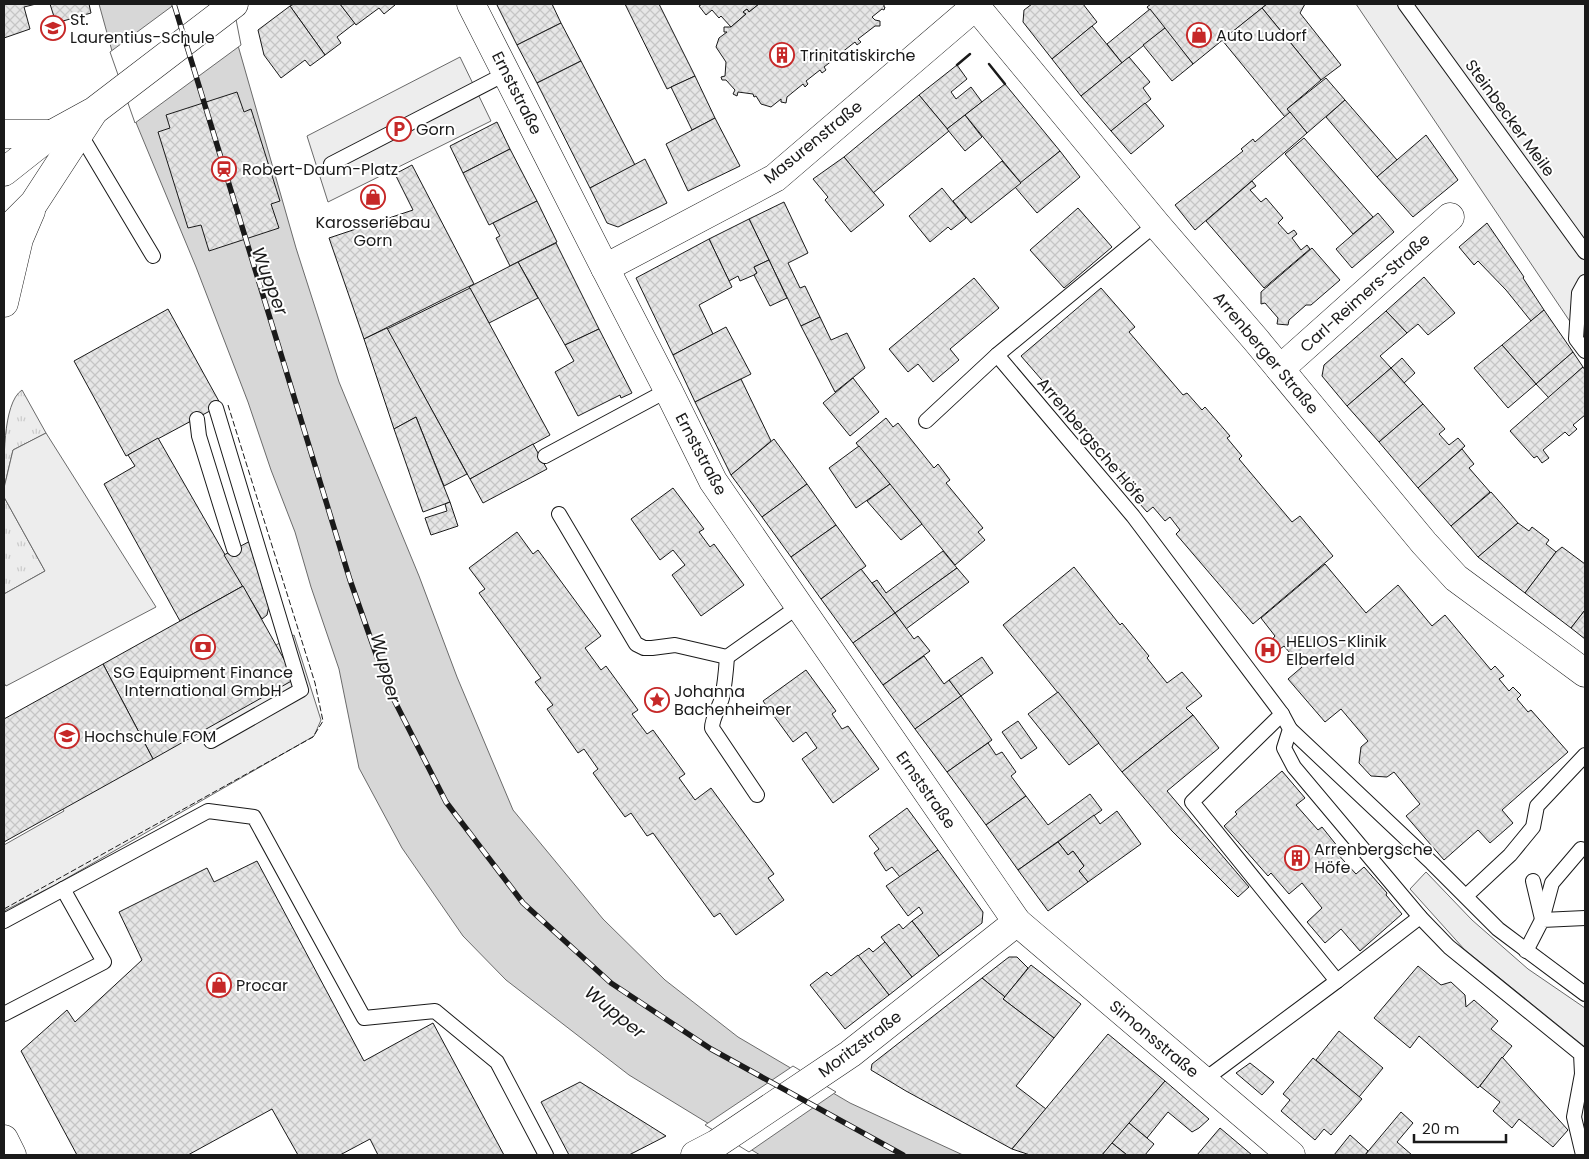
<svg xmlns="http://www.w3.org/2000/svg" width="1589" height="1159" viewBox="0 0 1589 1159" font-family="Poppins,sans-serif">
<defs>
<pattern id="grass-tufts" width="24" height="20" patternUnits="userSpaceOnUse" patternTransform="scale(1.25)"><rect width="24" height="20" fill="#ededed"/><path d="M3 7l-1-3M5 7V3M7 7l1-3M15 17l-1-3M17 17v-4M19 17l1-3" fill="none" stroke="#cbcbcb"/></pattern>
<pattern id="building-cross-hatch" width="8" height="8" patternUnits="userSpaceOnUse" patternTransform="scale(1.25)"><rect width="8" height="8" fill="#e6e6e6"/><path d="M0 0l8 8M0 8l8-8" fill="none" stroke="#c5c5c5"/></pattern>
</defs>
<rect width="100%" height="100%" fill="#fff"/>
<g fill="url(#grass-tufts)" stroke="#6a6a6a">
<path d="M22,390L46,433L13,450L4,488C4,466 2,403 22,390Z"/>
<polygon points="4,497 45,571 4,594"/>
</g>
<g fill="#ededed" stroke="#6a6a6a">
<polygon points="1356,4 1585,4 1585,321 1575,329"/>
<polygon points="460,57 491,121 328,202 307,136"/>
<polygon points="46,433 156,607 6,686 4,683 4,594 45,571 4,497 4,488 13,450"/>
<polygon points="294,635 321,720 314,736 55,885 4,911 4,845 64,811 43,775"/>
<polygon points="1426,872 1472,920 1528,969 1585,1008 1585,1047 1464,949 1410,889"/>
</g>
<polygon fill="#d7d7d7" stroke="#6a6a6a" points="99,4 231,4 237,42 296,248 339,382 419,576 457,677 513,810 603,919 665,980 738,1037 850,1103 963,1155 760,1155 629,1075 506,980 463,936 402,848 359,768 339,669 311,587 295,532 271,470 248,402 196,267 137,125 112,51"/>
<g fill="#fff" stroke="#6a6a6a">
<polygon points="175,4 233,4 241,45 135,123 110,52"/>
<polygon points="793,1066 836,1092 749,1152 705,1125"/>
</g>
<g fill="url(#building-cross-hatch)" stroke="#1a1a1a">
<polygon points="4,4 36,4 24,7 30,29 4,38"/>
<polygon points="50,4 89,4 91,13 56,23"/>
<polygon points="294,4 340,4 355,23 337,37 341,43 325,55 290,6"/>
<polygon points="340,4 394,4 395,5 384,14 379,8 356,25"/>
<polygon points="499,4 552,4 561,23 517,45 497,5"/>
<polygon points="625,4 659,4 695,76 667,89"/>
<polygon points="702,4 759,4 749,12 747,9 743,12 746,14 731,27 721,16 719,18 712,10 706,15 699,6"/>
<polygon points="759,4 884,4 884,7 885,7 884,10 882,9 872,17 875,20 880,21 880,26 875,26 858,39 861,42 857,45 855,42 841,53 843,56 840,59 838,56 824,67 826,70 822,73 820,70 806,81 808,84 805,87 803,84 787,97 786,103 781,102 781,99 771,107 761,104 756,96 754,97 753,94 738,92 737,96 733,94 735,90 726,80 722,80 721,77 725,76 726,62 716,47 719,38 727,32 724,32 724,27 731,27 746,14 743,12 747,9 749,12"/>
<polygon points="1032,4 1083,4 1097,22 1052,59 1023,22 1024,10"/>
<polygon points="1151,4 1267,4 1193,64 1147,7"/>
<polygon points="1267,4 1305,4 1300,13 1341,65 1321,80 1262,8"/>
<polygon points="290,6 325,55 310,66 305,60 281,78 264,55 258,30"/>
<polygon points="1262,8 1321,80 1287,109 1290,112 1285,117 1222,40"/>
<polygon points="1150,9 1165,28 1122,63 1107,44"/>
<polygon points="561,23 581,61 537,83 517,45"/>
<polygon points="1092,26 1122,63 1081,96 1052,59"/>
<polygon points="1165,28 1193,64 1172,81 1143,45"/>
<polygon points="1129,57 1150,82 1143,88 1151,99 1111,131 1081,96"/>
<polygon points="581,61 635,165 590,188 537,83"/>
<polygon points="957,65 967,79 951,92 956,99 971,87 982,102 947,129 919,95"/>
<polygon points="695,76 715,118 692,130 671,87"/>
<polygon points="1326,78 1345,100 1307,133 1287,109"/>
<polygon points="1005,84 1060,151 1021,183 965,115"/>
<polygon points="237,92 244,112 251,109 280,201 271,204 279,228 209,251 201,225 188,228 158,132 170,128 166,115"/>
<polygon points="919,95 949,131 873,193 844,157"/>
<polygon points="1345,100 1397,160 1377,177 1326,117"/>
<polygon points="1145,103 1164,126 1131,154 1111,131"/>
<polygon points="1290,112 1307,133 1195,230 1175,205 1243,151 1241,149 1253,139 1255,142"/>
<polygon points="965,115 982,137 965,151 947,129"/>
<polygon points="715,118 740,166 688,191 666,144"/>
<polygon points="497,122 510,149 463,173 450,146"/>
<polygon points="1426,135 1458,180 1413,217 1377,177"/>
<polygon points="1304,138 1373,217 1353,234 1285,154"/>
<polygon points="510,149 537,201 489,225 463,173"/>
<polygon points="1060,151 1080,177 1037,213 1015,187"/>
<polygon points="844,157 884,205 851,232 825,200 828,197 813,179"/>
<polygon points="645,159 667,203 618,227 607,223 590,188"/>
<polygon points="1002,161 1021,183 971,223 953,201"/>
<polygon points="412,165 474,284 364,339 329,238 413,210 395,174"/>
<polygon points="1252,181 1256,186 1250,190 1261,202 1266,198 1283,218 1278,223 1288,234 1294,230 1297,234 1292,238 1301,250 1307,245 1310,249 1264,288 1206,221"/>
<polygon points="942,188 966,218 951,230 948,227 930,242 909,216"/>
<polygon points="537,201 557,242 510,266 496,238 500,236 493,223"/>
<polygon points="784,202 808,253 788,263 800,288 805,286 820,317 801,326 749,219"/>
<polygon points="1078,208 1112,247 1064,288 1030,250"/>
<polygon points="1378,213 1394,232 1352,268 1336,249"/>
<polygon points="749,219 769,260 754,267 757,273 754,275 740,281 738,276 729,281 709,239"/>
<polygon points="1487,223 1524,277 1523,278 1544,310 1531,321 1506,290 1478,261 1474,265 1459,247"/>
<polygon points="709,239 732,287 699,305 713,334 673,355 636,278"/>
<polygon points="556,243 599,329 565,345 518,262"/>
<polygon points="1312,248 1340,280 1311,305 1306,305 1289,320 1288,325 1277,324 1278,318 1265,303 1261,304 1261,292"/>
<polygon points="769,260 787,298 770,306 754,275 757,273 754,267"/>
<polygon points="518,262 538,298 489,323 469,287"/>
<polygon points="1424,277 1455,313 1428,335 1418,324 1407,333 1386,311"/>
<polygon points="974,278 999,308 950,349 959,360 933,382 918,364 908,372 889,349"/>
<polygon points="470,288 550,435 470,479 387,329"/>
<polygon points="1101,288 1135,327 1129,332 1183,395 1187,393 1202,410 1205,407 1230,436 1227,438 1242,456 1239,459 1292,522 1300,516 1333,556 1253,624 1176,534 1180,530 1170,517 1165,521 1153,507 1147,512 1116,477 1122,472 1021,356"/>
<polygon points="168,309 221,405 126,456 74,361"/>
<polygon points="1544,310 1573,352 1536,384 1502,345"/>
<polygon points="1386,311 1407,333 1380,356 1391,368 1347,406 1322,376 1324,365"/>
<polygon points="820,317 831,340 847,333 865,368 835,392 801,326"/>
<polygon points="726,327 751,374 695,402 673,355"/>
<polygon points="387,328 467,474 444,486 416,417 394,429 364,339"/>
<polygon points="599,329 632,393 621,398 620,395 578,416 555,372 574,361 565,345"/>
<polygon points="1502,345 1536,384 1508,408 1474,368"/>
<polygon points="1573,352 1583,367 1549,398 1536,384"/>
<polygon points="1402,358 1415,373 1404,383 1391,368"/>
<polygon points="1583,367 1585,370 1585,415 1573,425 1577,429 1569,436 1565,432 1543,450 1549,458 1542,463 1537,456 1534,458 1510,431"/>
<polygon points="1391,368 1423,404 1379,442 1347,406"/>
<polygon points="853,378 879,412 850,436 823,403"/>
<polygon points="741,379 771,441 731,475 695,402"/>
<polygon points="1423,404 1445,429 1439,434 1449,445 1458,438 1465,446 1418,488 1379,442"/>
<polygon points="416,417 450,502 423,512 394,429"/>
<polygon points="886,418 893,427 898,423 934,468 938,464 950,480 946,483 983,528 978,532 985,540 955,565 856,443"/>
<polygon points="158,438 243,586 180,621 104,484 135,466 128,455"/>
<polygon points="774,439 807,484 762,517 731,475"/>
<polygon points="533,444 547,469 483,503 470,479"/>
<polygon points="859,446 890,484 856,508 829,468"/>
<polygon points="1462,449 1474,464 1469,468 1490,492 1451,526 1418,488"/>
<polygon points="807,484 836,525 791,557 762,517"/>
<polygon points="890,484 922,524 901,540 867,501"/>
<polygon points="673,488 704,529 699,532 710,547 714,544 744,585 701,616 672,575 685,565 673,550 660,560 631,519"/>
<polygon points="1491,492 1518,523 1478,557 1451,526"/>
<polygon points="450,502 458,526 431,535 425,518 447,511 445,504"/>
<polygon points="1518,523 1529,531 1532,527 1549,540 1546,544 1556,552 1525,593 1478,557"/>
<polygon points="836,525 866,566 821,599 791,557"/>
<polygon points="517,532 533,554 538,550 601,636 585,648 601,670 606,666 638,710 632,714 647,734 653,730 685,774 679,778 695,800 711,788 774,874 768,878 784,900 736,935 720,913 714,917 653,833 647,836 631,813 625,817 593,773 598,769 584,749 578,753 547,709 553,705 535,682 541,678 479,593 485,589 469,568"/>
<polygon points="252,540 269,606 267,615 262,619 224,555"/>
<polygon points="1562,547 1585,564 1585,610 1571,628 1525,593 1556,552"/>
<polygon points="943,551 957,568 895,613 872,583 877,580 886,593"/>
<polygon points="1325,564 1366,613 1398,585 1432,626 1445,615 1491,670 1495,666 1504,676 1499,679 1509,691 1513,687 1521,695 1517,699 1528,712 1531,710 1568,752 1502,810 1513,823 1490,843 1478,830 1444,860 1406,816 1420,804 1394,772 1387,777 1371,776 1359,763 1361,747 1368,741 1341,709 1325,722 1288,679 1302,667 1284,646 1277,651 1270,642 1275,636 1261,618"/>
<polygon points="1074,567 1120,625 1122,623 1149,656 1147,658 1167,683 1182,672 1202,696 1186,708 1193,715 1122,772 1003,625"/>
<polygon points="957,568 969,582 906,629 895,613"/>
<polygon points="861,569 895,613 853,643 821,599"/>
<polygon points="243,586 295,679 153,759 103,664"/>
<polygon points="1585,610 1585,639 1571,628"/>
<polygon points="895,613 914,639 918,636 930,651 883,685 853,643"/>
<polygon points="924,656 944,684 949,680 961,696 915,729 883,685"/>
<polygon points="982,657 993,673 961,696 949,680"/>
<polygon points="103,664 153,759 4,842 4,719"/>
<polygon points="806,670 836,711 832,714 842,729 848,726 879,769 833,803 802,759 817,748 806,732 793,742 763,701"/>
<polygon points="1058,692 1099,743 1069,765 1028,714"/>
<polygon points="961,696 992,740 947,772 915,729"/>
<polygon points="1193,715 1219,748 1167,791 1249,887 1238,897 1172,831 1122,772"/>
<polygon points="1018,721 1037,748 1021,759 1002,732"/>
<polygon points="988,743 996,755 1002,752 1016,772 1011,776 1026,796 986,825 947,772"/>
<polygon points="1282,771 1305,798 1296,805 1318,830 1322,827 1338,847 1334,850 1356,874 1364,867 1387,893 1386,895 1402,914 1360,951 1341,929 1325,943 1307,922 1322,908 1302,883 1289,894 1271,873 1268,876 1224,826 1237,814 1235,812"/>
<polygon points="1090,794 1102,810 1018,870 986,825 1026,796 1048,825"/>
<polygon points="907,808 938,850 900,877 892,867 886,871 874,853 879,849 869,836"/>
<polygon points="1117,811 1141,844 1088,882 1079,871 1084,866 1073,851 1068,855 1058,842 1094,815 1100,824"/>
<polygon points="1058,842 1068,855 1073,851 1084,866 1079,871 1088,882 1048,911 1018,870"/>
<polygon points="938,850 983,912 982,923 939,956 912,921 923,913 919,907 908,916 886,886"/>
<polygon points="257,861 364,1061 433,1023 504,1155 378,1155 370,1139 340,1155 298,1155 272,1109 188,1155 77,1155 21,1051 67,1010 75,1022 142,960 119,912 207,868 214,882"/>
<polygon points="912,921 939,956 912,977 881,937 899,924 903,929"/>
<polygon points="885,942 912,977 889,995 858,956 869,948 873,952"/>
<polygon points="858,955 889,995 845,1029 810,985 827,972 831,976"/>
<polygon points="1009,957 1017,957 1028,968 1005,997 982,978"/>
<polygon points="1031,965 1081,1004 1054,1038 1003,999"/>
<polygon points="1418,966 1441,985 1451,982 1465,995 1466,1007 1474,1000 1498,1021 1491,1029 1512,1046 1478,1088 1419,1036 1410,1048 1374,1018"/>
<polygon points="982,978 1005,997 1003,999 1054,1038 1016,1086 1046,1109 1012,1149 906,1091 871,1070 872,1064"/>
<polygon points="1339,1031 1383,1068 1359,1097 1316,1060"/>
<polygon points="1108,1034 1165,1081 1102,1155 1030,1155 1012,1149"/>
<polygon points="1502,1057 1568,1130 1553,1147 1519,1119 1512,1128 1493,1111 1500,1102 1480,1086"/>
<polygon points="1313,1058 1362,1099 1331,1135 1324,1129 1315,1140 1281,1111 1290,1100 1283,1094"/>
<polygon points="1250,1063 1274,1082 1262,1095 1236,1073"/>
<polygon points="1165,1081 1209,1119 1199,1128 1192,1132 1168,1112 1147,1138 1129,1123"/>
<polygon points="580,1082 666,1136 629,1155 569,1155 541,1102"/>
<polygon points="1401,1112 1413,1123 1397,1142 1412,1155 1365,1155"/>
<polygon points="1129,1123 1154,1144 1145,1155 1127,1155 1112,1143"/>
<polygon points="1220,1128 1252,1155 1197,1155"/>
<polygon points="1350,1135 1368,1151 1365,1155 1334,1155"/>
<polygon points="1112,1143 1127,1155 1102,1155"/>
</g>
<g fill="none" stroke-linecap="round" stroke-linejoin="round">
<defs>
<g id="lane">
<polyline points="1405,4 1585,252"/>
<polyline points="79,132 153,256"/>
<polyline points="331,164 507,73"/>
<polyline points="1156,224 997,355 1133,516 1282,714 1290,729 1284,748 1294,767 1420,917 1449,947 1581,1054 1582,1074 1574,1117 1583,1155"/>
<polyline points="1585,282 1579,293 1576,339 1585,351"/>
<polyline points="197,419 199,436 234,549"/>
<polyline points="926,421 997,355"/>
<polyline points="545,456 668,390"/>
<polyline points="559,514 636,644 644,648 652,648 675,645 727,657 799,606"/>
<path d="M727,657C726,671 725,684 722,698C719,708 712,718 712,728L757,795"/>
<polyline points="1290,729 1432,863 1498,929 1585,994"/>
<polyline points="211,741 301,690 216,408"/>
<polyline points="1533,881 1542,919"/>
<polyline points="1466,896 1510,855 1533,827 1537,806 1585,755"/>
<polyline points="1542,920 1552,883 1581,849"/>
<polyline points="4,921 208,811 254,817 364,1018 435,1011 497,1062 546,1155"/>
<polyline points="1526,951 1542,920 1585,918"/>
<polyline points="1337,981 1420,917"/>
<polyline points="4,1014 104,962 63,889"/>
<polyline points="1204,1080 1337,981 1192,802 1282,714"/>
</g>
<g id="street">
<polyline points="471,4 605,268 668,390 713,481 1017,922 1291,1155"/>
<polyline points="974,4 1156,224 1256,340 1424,543 1456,578 1585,673"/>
<polyline points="605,268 775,178 978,4"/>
<polyline points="1280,369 1450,217"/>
<polyline points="695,1155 716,1144 850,1054 1017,922"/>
</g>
<g id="secondary">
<polyline points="4,134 52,134"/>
<polyline points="4,172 52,134 94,111 234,4"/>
<polyline points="4,233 34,203 92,114"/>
<polyline points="4,303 19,239 31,211"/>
</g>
<polyline id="primary" points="4,1139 12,1155"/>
</defs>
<use href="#lane" stroke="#1a1a1a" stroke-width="16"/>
<use href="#street" stroke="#1a1a1a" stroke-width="29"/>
<use href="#secondary" stroke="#1a1a1a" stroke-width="29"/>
<use href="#primary" stroke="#1a1a1a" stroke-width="29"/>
<use href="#lane" stroke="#fff" stroke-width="14"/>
<use href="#street" stroke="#fff" stroke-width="28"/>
<use href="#secondary" stroke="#fff" stroke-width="28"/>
<use href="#primary" stroke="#fff" stroke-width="28"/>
<defs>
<polyline id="rail" points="174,4 350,580 388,688 446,802 523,903 611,983 711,1049 903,1155"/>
</defs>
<use href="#rail" stroke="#1a1a1a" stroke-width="5.5"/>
<use href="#rail" stroke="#fff" stroke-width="4" stroke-dasharray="11" stroke-linecap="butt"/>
<polyline stroke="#1a1a1a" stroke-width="1" stroke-dasharray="6 2.5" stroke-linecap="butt" points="4,909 313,737 323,721 315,683 228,405"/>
<g stroke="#1a1a1a" stroke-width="2.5">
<polyline points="989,64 1005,84"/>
<polyline points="957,65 970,54"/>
</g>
</g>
<defs>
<symbol id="school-ring" viewBox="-11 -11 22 22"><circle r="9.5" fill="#fff" stroke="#c62828" stroke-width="1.5"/><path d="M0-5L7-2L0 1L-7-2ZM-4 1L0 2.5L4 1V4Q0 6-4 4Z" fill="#c62828"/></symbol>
<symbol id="shop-ring" viewBox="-11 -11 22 22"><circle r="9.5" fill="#fff" stroke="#c62828" stroke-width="1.5"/><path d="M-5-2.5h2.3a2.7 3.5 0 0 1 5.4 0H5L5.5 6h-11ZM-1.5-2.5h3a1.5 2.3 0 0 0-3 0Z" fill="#c62828"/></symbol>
<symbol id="building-ring" viewBox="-11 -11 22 22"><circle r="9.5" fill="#fff" stroke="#c62828" stroke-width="1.5"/><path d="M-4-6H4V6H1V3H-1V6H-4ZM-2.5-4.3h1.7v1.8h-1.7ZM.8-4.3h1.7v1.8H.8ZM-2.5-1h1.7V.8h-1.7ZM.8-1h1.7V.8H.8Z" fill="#c62828"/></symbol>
<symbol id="parking-ring" viewBox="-11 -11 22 22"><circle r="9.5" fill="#fff" stroke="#c62828" stroke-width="1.5"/><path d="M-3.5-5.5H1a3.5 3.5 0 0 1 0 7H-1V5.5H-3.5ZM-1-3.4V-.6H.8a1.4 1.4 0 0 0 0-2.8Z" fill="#c62828"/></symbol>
<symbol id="station-ring" viewBox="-11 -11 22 22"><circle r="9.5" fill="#fff" stroke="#c62828" stroke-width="1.5"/><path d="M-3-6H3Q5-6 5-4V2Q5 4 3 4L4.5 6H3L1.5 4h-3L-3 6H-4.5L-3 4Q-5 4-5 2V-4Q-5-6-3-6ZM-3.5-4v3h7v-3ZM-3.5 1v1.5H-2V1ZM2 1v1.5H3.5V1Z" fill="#c62828"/></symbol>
<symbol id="bank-ring" viewBox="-11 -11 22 22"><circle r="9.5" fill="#fff" stroke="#c62828" stroke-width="1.5"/><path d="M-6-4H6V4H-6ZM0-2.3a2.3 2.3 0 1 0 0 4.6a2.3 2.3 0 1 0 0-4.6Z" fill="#c62828"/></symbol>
<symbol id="hospital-ring" viewBox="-11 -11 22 22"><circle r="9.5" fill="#fff" stroke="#c62828" stroke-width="1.5"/><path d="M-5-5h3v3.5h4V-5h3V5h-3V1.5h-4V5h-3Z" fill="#c62828"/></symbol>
<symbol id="sight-ring" viewBox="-11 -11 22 22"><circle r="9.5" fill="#fff" stroke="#c62828" stroke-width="1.5"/><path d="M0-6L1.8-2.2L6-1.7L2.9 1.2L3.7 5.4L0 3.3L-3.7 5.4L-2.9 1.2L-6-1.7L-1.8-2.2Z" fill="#c62828"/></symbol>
<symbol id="university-ring" viewBox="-11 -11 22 22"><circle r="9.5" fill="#fff" stroke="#c62828" stroke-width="1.5"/><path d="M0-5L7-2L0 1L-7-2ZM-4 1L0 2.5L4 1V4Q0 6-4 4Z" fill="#c62828"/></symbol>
</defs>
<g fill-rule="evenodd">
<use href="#school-ring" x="39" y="14" width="28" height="28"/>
<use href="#shop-ring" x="1185" y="21" width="28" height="28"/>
<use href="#building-ring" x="768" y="41" width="28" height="28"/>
<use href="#parking-ring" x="385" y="115" width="28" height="28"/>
<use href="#station-ring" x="210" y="155" width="28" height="28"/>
<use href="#shop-ring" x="359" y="183" width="28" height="28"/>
<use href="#bank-ring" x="189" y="633" width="28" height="28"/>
<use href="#hospital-ring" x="1254" y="636" width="28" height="28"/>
<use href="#sight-ring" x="643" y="686" width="28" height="28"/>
<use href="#university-ring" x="53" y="722" width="28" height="28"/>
<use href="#building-ring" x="1283" y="844" width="28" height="28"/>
<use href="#shop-ring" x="205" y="971" width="28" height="28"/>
</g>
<g text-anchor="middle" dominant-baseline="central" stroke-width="4" stroke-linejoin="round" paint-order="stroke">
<g font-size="16" fill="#1a1a1a" stroke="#fff" text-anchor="start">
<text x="70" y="19">St.<tspan x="70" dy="18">Laurentius-Schule</tspan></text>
<text x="1216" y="35">Auto Ludorf</text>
<text x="800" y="55">Trinitatiskirche</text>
<text x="416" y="129">Gorn</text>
<text x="242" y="169">Robert-Daum-Platz</text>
<text x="373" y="222" text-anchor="middle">Karosseriebau<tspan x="373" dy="18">Gorn</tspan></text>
<text x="1286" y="641">HELIOS-Klinik<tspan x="1286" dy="18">Elberfeld</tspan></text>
<text x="203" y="672" text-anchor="middle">SG Equipment Finance<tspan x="203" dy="18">International GmbH</tspan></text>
<text x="674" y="691">Johanna<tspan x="674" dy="18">Bachenheimer</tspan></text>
<text x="84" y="736">Hochschule FOM</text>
<text x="1314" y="849">Arrenbergsche<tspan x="1314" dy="18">Höfe</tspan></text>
<text x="236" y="985">Procar</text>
</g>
<g font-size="16" fill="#1a1a1a" stroke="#fff">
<text transform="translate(517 93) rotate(63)">Ernststraße</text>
<text transform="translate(1510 118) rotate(54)">Steinbecker Meile</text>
<text transform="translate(813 142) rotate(-39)">Masurenstraße</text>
<text transform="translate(1365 293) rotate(-42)">Carl-Reimers-Straße</text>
<text transform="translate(1266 353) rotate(50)">Arrenberger Straße</text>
<text transform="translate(1092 441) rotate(50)">Arrenbergsche Höfe</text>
<text transform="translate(701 454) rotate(62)">Ernststraße</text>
<text transform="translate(926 790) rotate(55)">Ernststraße</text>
<text transform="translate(1154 1039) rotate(40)">Simonsstraße</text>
<text transform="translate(860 1044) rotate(-37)">Moritzstraße</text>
</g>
<g font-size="18" font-style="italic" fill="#1a1a1a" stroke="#fff">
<text transform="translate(270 281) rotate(69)">Wupper</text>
<text transform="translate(386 668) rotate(75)">Wupper</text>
<text transform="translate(615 1012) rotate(39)">Wupper</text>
</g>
</g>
<rect width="1589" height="1159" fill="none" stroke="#1a1a1a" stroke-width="10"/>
<path d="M1414 1134v8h92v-8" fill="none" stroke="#1a1a1a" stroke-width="2.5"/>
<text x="1422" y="1134" font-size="15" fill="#1a1a1a" stroke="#ffffff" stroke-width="4" paint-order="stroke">20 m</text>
</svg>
